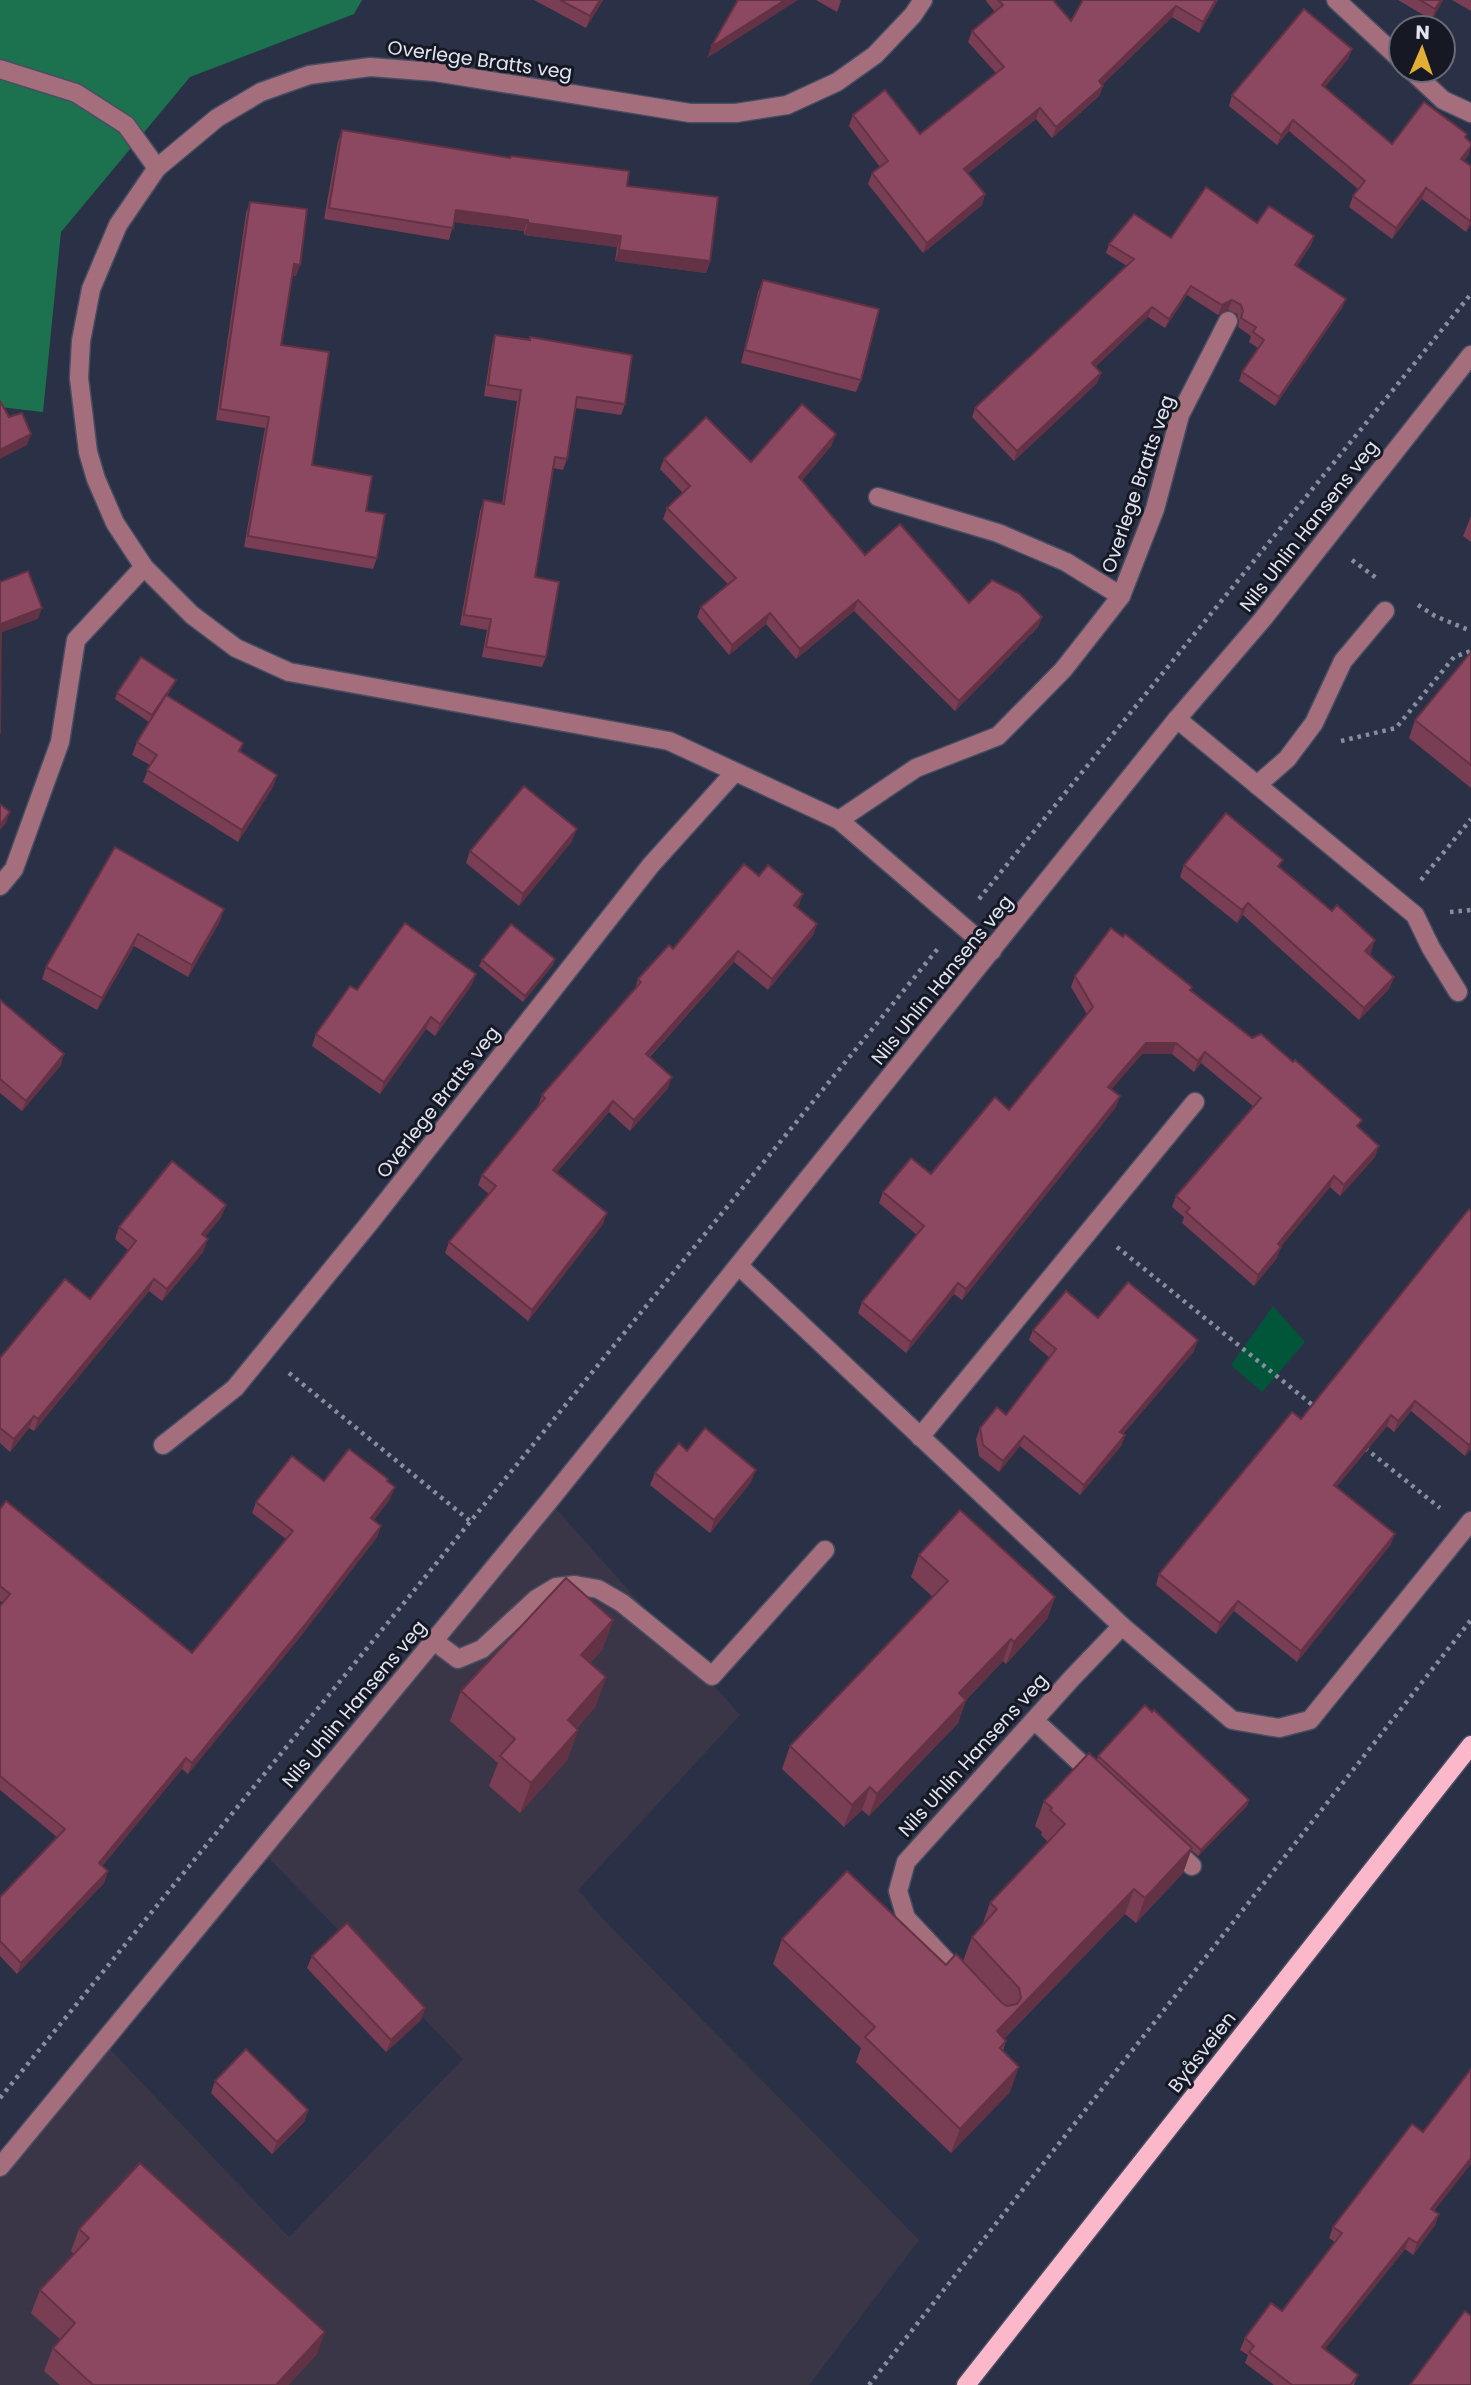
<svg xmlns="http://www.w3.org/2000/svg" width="1471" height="2385" viewBox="0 0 1471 2385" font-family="Poppins,sans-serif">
<rect width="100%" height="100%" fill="#2a3146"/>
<polygon fill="#3b3647" points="549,1501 740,1715 578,1890 604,1920 919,2240 809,2385 0,2385 0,2164 103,2042 289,2237 463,2059 261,1850"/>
<polygon fill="#015639" points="1273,1306 1305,1342 1262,1392 1231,1365"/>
<polygon fill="#1c724f" points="0,0 362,0 354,14 190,77 61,232 43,412 0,407"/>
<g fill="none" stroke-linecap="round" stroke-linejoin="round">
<defs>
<g id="minor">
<polyline points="923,0 913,15 875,55 837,82 787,105 736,113 690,113 435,72 370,67 309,75 261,92 217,118 157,168 118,225 91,289 81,341 79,378 88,452 96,479 115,523 144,567 192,615 236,648 289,672 669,741 839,820 992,951"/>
<polyline points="1336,0 1401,60"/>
<polyline points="0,69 76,93 126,125 157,168"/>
<polyline points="1411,70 1443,100 1471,113"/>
<polyline points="878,497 998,533 1066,562 1121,596"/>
<polyline points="1177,719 1415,915 1431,948 1458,992"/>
<polyline points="1257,785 1287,759 1314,723 1343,661 1385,611"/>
<polyline points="839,820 916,768 998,736 1063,670 1107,614 1121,596 1155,509 1180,415 1228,321"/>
<polyline points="0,886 14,869 60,742 76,640 144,567"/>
<polyline points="739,1266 1122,1626 1232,1720 1279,1728 1310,1720 1471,1521"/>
<polyline points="920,1437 1195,1102"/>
<polyline points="163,1445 235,1388 371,1221 651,865 734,773"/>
<polyline points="434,1641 458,1659 482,1649 536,1599 556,1587 575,1585 598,1589 622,1603 712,1676 825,1550"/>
<polyline points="1034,1720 1098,1779"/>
<polyline points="1170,1846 1192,1866"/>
<polyline points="963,1979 906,1918 898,1891 906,1862 1073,1677 1122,1626"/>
<polyline points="0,2167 549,1501 1177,719 1262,620 1471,355"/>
</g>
<polyline id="major" points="966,2385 1471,1745"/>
</defs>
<use href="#minor" stroke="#474e62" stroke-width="21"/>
<use href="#major" stroke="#474e62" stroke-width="21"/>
<g stroke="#888e9f" stroke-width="4.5" stroke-dasharray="3.5 5" stroke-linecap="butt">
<polyline points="1352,560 1379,580"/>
<polyline points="1418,605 1435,616 1471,631"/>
<polyline points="1341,741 1396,728 1454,657 1471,651"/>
<polyline points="1421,880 1471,819"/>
<polyline points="979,899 1471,294"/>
<polyline points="1450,912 1471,910"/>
<polyline points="1117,1247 1315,1407"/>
<polyline points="289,1373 470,1521"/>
<polyline points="1365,1448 1440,1508"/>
<polyline points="0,2098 940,946"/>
<polyline points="869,2385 1471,1620"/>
</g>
<use href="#minor" stroke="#a46e7d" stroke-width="18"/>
<use href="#major" stroke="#fbb8ca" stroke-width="18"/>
</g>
<g fill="#793e53">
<polygon points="534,0 603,0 586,28"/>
<polygon points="816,0 840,0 841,1 837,12"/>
<polygon points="986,0 1053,0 1071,21 1083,0 1218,0 1199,33 1172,17 1102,85 1103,86 1099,96 1052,138 1036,119 968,173 985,194 982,205 923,253 868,184 872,173 880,167 849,126 853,115 920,134 996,73 968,42 972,31 995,12 986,1"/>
<polygon points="1398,0 1443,0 1432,20"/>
<polygon points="1452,0 1471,0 1471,11"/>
<polygon points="1352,49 1348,59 1325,87 1392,144 1465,138 1469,154 1464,161 1471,225 1466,232 1422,199 1392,239 1349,207 1353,196 1358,189 1289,131 1277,145 1229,106 1232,95"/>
<polygon points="342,130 627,186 710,261 706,273 615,261 617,247 524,235 524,231 454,222 449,240 324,219 338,141"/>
<polygon points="250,202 296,276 292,275 281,345 312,465 366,511 377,558 373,569 244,547 265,428 216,420 246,213"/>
<polygon points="1257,223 1314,236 1311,245 1297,266 1346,299 1342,308 1275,406 1239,381 1242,372 1258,348 1249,342 1251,336 1238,327 1239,321 1237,314 1228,310 1218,315 1187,295 1165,328 1148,317 1095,367 1101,373 1097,383 1014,461 972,417 975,408 1127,266 1106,253 1109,244 1171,238"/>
<polygon points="763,280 861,380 856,392 741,363 758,292"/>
<polygon points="495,335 625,404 621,415 575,408 567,459 563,470 553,468 535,577 546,657 542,667 482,657 487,630 460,625 480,511 484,500 502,504 517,401 484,396 492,345"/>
<polygon points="832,445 802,480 865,555 969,603 1042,617 1038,627 955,711 854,611 796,659 766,624 729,655 697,617 701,607 728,584 663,519 667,508 683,493 660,469 664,459 751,462"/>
<polygon points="1471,516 1471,542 1463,536"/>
<polygon points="1471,652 1471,788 1409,738 1415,720"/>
<polygon points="173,686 167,696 243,743 240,752 277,775 273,787 238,842 143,782 150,765 132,755 137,742 149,722 115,699 117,693"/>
<polygon points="572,841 519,906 466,863 470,851"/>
<polygon points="115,847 224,909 220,921 188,977 134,946 97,1010 42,979 46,967"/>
<polygon points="1184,865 1280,867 1371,953 1369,955 1394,977 1389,989 1359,1020 1243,915 1237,923 1180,877"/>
<polygon points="759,876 799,905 797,907 817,924 813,935 768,990 734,962 650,1057 668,1088 630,1131 609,1112 556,1173 603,1224 528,1321 445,1253 449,1242 489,1194 478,1185 482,1175 538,1106 542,1095 635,990 638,979"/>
<polygon points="555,959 553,965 523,1002 479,966 482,960"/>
<polygon points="476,974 471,986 435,1036 426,1029 380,1094 312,1046 316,1034 357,990"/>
<polygon points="1075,976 1191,991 1359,1128 1375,1157 1340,1196 1330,1187 1281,1246 1277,1258 1254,1286 1182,1223 1184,1217 1172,1207 1176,1196 1254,1107 1201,1063 1194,1072 1172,1054 1142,1054 1111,1089 1116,1107 962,1300 954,1294 906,1353 858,1313 862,1302 917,1235 879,1203 883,1192 931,1174 1009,1110 1087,1014 1071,987"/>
<polygon points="0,1000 61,1065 22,1111 0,1093"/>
<polygon points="226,1205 221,1217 205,1237 203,1252 162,1301 149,1291 34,1431 29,1428 10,1452 0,1443 0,1358 90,1299 128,1250 115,1239 119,1227"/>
<polygon points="1469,1209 1471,1449 1465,1456 1411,1411 1394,1432 1387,1426 1336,1487 1391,1544 1297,1662 1234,1611 1216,1634 1156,1585 1159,1574 1301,1419"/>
<polygon points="1098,1318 1194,1351 1123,1434 1125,1435 1121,1446 1080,1495 1020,1446 999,1472 979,1456 976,1439 980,1428 1006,1415 1050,1358 1029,1340 1033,1330"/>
<polygon points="687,1451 751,1482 710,1533 650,1485 655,1473"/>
<polygon points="388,1479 387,1481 390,1499 374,1520 381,1526 377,1537 300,1637 188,1774 182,1769 102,1866 108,1871 104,1883 17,1974 0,1956 0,1897 57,1837 0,1790 0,1606 3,1603 0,1601 0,1509 192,1653 286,1539 252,1513 256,1502 324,1481"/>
<polygon points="919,1555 1055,1597 1047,1619 1006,1664 1003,1661 966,1700 958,1723 869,1816 862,1810 844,1827 782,1769 790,1746 933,1597 911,1577"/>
<polygon points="613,1620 602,1650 590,1663 606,1677 595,1707 577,1728 578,1730 567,1760 520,1813 489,1786 498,1763 450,1721 461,1691"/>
<polygon points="1098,1756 1249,1800 1247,1806 1198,1856 1191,1850 1183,1873 1136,1923 1125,1914 1004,2039 1006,2041 1003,2051 1010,2092 951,2153 856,2062 861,2048 773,1964 782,1939 946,1965 963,1961 972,1937 982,1926 990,1903 1048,1842 1041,1835 1042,1832 1035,1826 1044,1801 1097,1760"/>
<polygon points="312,1956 425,2008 421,2020 386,2052 307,1968"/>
<polygon points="215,2081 308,2110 304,2122 272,2154 211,2093"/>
<polygon points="1423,2132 1434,2211 1439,2214 1435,2225 1413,2255 1405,2249 1324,2350 1358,2375 1354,2385 1274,2385 1245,2363 1248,2355 1240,2350 1245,2338 1282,2311 1335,2242 1329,2238 1333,2227"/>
<polygon points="79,2229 317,2354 288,2385 60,2385 44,2371 53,2348 60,2339 31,2313 40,2290 74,2254 71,2251"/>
</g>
<g fill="#633244">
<polygon points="600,0 603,0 586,28 590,16"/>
<polygon points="785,0 798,0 707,58 711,47"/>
<polygon points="1216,0 1218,0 1199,33 1203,22"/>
<polygon points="1441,0 1443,0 1432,20 1435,9"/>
<polygon points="1176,6 1172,17 1095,92 1099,81"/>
<polygon points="1352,49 1348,59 1318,95 1322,85"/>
<polygon points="1103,86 1099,96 1052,138 1056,127"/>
<polygon points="1040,108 1036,119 960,180 964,169"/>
<polygon points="1293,120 1289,131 1277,145 1281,135"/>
<polygon points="1471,146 1469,154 1457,169 1461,159"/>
<polygon points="1426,188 1422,199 1392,239 1396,228"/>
<polygon points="985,194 982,205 923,253 927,243"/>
<polygon points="456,210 528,220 524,231 452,222"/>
<polygon points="1471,219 1471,225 1466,232 1470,221"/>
<polygon points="528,223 621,236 617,247 524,235"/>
<polygon points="1314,236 1311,245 1291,274 1295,265"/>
<polygon points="619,250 710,261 706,273 615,261"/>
<polygon points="294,264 300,265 296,276 290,275"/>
<polygon points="1191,286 1187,295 1165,328 1169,319"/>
<polygon points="1346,299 1342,308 1275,406 1279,397"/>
<polygon points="1232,300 1228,310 1218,315 1222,305"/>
<polygon points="1152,307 1148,317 1088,373 1092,363"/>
<polygon points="1101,373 1097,383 1014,461 1017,451"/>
<polygon points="31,434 27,445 0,459 0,450"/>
<polygon points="836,434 832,445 796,488 799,477"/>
<polygon points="858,600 854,611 796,659 800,649"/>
<polygon points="42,608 38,619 0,633 1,624"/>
<polygon points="770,613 766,624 729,655 732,645"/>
<polygon points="1042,617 1038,627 955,711 959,701"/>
<polygon points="176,680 173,686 149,722 152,715"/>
<polygon points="277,775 273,787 238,842 242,830"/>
<polygon points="10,812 6,823 0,830 0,825"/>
<polygon points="577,829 572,841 519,906 523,894"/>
<polygon points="803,894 799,905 790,915 794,905"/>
<polygon points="1248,903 1243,915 1237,923 1242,910"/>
<polygon points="224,909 220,921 188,977 192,965"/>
<polygon points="817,924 813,935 768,990 772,979"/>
<polygon points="138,934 134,946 97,1010 102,998"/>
<polygon points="1375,940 1371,953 1361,964 1365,951"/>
<polygon points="738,951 734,962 642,1065 646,1054"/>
<polygon points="555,959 553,965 523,1002 525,996"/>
<polygon points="476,974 471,986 435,1036 440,1024"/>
<polygon points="1394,977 1389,989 1359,1020 1364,1008"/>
<polygon points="431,1017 426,1029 380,1094 384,1082"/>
<polygon points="1146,1043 1176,1043 1172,1054 1142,1054 1104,1098 1108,1087"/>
<polygon points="1205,1052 1201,1063 1194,1072 1198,1061"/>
<polygon points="64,1054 61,1065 22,1111 26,1101"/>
<polygon points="672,1077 668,1088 630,1131 634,1120"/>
<polygon points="1120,1096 1116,1107 962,1300 966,1289"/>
<polygon points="613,1101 609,1112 549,1181 553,1170"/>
<polygon points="1379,1146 1375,1157 1340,1196 1344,1185"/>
<polygon points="1334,1176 1330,1187 1274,1255 1278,1244"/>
<polygon points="226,1205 221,1217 197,1246 202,1234"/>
<polygon points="607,1213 603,1224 528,1321 532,1310"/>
<polygon points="208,1239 203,1252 162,1301 167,1289"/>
<polygon points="1281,1247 1277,1258 1254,1286 1258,1275"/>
<polygon points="154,1279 149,1291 34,1431 38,1419"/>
<polygon points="958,1283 954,1294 906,1353 911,1342"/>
<polygon points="1198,1340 1194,1351 1116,1442 1120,1432"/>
<polygon points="1415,1401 1411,1411 1394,1432 1398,1421"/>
<polygon points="1391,1415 1387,1426 1330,1495 1334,1485"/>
<polygon points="34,1416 29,1428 10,1452 14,1439"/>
<polygon points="1125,1435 1121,1446 1080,1495 1084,1485"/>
<polygon points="1024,1436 1020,1446 999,1472 1003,1461"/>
<polygon points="1471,1443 1471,1449 1465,1456 1469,1445"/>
<polygon points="756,1470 751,1482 710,1533 714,1520"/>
<polygon points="395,1487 390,1499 367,1529 371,1518"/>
<polygon points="381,1526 377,1537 300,1637 188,1774 192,1763"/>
<polygon points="1395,1534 1391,1544 1297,1662 1301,1651"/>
<polygon points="1055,1597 1047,1619 1006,1664 1014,1642"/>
<polygon points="1238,1601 1234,1611 1216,1634 1220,1623"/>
<polygon points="613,1620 602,1650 570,1685 581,1655"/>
<polygon points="1011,1639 1003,1661 950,1716 959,1693"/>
<polygon points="606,1677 595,1707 557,1750 568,1720"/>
<polygon points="966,1700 958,1723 869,1816 877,1794"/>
<polygon points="578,1730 567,1760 520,1813 531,1783"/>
<polygon points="186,1758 182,1769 95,1875 99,1863"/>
<polygon points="870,1787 862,1810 844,1827 852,1805"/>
<polygon points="1249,1800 1247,1806 1198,1856 1201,1850"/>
<polygon points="1192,1848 1183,1873 1136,1923 1145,1898"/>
<polygon points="108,1871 104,1883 17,1974 21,1963"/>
<polygon points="1134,1889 1125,1914 987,2056 997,2031"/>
<polygon points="425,2008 421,2020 386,2052 391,2040"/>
<polygon points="1019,2067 1010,2092 951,2153 960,2129"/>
<polygon points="308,2110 304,2122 272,2154 277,2142"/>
<polygon points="1471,2158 1471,2164 1427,2220 1431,2209"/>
<polygon points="1439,2214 1435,2225 1413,2255 1417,2243"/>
<polygon points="1409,2238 1405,2249 1317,2359 1322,2347"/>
<polygon points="325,2332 317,2354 288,2385 276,2385"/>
</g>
<g fill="#8d4861" stroke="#633244" stroke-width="2">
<polygon points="560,0 600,0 590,16"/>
<polygon points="738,0 785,0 711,47"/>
<polygon points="998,0 1053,0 1071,21 1083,0 1216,0 1203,22 1176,6 1099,81 1103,86 1056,127 1040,108 964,169 985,194 927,243 872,173 888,161 853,115 885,90 920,134 1004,67 972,31 1003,5"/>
<polygon points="1420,0 1441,0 1435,9"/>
<polygon points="1304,9 1352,49 1322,85 1392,144 1424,102 1467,134 1465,137 1471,143 1471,146 1461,159 1471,166 1471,219 1470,221 1426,188 1396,228 1353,196 1365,181 1293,120 1281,135 1232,95"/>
<polygon points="342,130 510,158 511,156 629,171 627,186 718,197 710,261 619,250 621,236 528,223 528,220 456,210 453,228 329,208"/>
<polygon points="1206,187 1257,223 1269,206 1314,236 1295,265 1346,299 1279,397 1242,372 1264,340 1253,332 1256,327 1241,318 1243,311 1241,305 1232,300 1222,305 1191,286 1169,319 1152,307 1092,363 1101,373 1017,451 975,408 1134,259 1109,244 1134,214 1171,238"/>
<polygon points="250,202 307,209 300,265 294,264 281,345 329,352 312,465 372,476 366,511 385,514 377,558 248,536 269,417 220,409"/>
<polygon points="763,280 879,309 861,380 745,350"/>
<polygon points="495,335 530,340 530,337 632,355 625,404 577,397 567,459 555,457 535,577 559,582 546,657 486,647 491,619 464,615 484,500 504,504 521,390 488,385"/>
<polygon points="0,401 9,417 22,413 31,434 0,450"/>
<polygon points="802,404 836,434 799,477 865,555 900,524 969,603 992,580 1020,594 1042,617 959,701 858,600 800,649 770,613 732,645 701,607 736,578 667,508 690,486 664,459 706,417 751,462"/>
<polygon points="28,571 42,608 1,624 0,733 0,582"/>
<polygon points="1471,652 1471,765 1415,720"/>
<polygon points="141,657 176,680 152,715 117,693"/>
<polygon points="166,695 243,743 239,751 277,775 242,830 147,770 157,755 137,742"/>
<polygon points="524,786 577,829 523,894 470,851"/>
<polygon points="0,804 10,812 0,825"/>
<polygon points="1226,813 1283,860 1278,866 1332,911 1337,905 1375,940 1365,951 1394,977 1364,1008 1248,903 1242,910 1184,865"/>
<polygon points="115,847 224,909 192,965 138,934 102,998 46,967"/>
<polygon points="744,864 759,876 768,865 803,894 794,905 817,924 772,979 738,951 646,1054 672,1077 634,1120 613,1101 553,1170 607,1213 532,1310 449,1242 496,1186 482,1175 545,1098 542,1095 641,982 638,979 669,945 673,949"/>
<polygon points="405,923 476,974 440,1024 431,1017 384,1082 316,1034 350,986 357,990"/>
<polygon points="511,924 555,959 525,996 482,960"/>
<polygon points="1111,928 1123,937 1125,934 1192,987 1190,990 1252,1038 1261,1034 1293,1062 1295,1060 1362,1120 1357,1126 1379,1146 1344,1185 1334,1176 1278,1244 1281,1247 1258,1275 1186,1212 1190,1208 1176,1196 1261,1098 1205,1052 1198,1061 1176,1043 1146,1043 1108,1087 1120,1096 966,1289 958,1283 911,1342 862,1302 924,1226 883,1192 911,1158 931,1174 995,1097 1009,1110 1093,1007 1075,976"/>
<polygon points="0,1000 64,1054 26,1101 0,1079"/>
<polygon points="172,1161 226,1205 202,1234 208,1239 167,1289 154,1279 38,1419 34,1416 14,1439 0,1428 0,1358 65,1279 90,1299 136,1241 119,1227"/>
<polygon points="1469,1209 1471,1211 1471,1443 1469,1445 1415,1401 1398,1421 1391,1415 1334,1485 1395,1534 1301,1651 1238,1601 1220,1623 1159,1574 1292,1412 1301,1419"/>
<polygon points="1128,1282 1198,1340 1120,1432 1125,1435 1084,1485 1024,1436 1003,1461 983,1445 980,1428 997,1407 1006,1415 1056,1349 1033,1330 1066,1291 1098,1318"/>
<polygon points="705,1428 756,1470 714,1520 655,1473 679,1443 687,1451"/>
<polygon points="349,1449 388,1479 387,1481 395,1487 371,1518 381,1526 304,1626 192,1763 186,1758 99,1863 108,1871 21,1963 0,1941 0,1897 65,1829 0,1776 0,1606 10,1594 0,1586 0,1509 6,1501 192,1653 293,1531 256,1502 292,1456 324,1481"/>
<polygon points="960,1510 1055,1597 1014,1642 1011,1639 959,1693 966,1700 877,1794 870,1787 852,1805 790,1746 948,1581 919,1555"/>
<polygon points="566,1578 613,1620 581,1655 606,1677 568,1720 578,1730 531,1783 500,1756 515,1739 461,1691"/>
<polygon points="1145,1705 1152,1712 1154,1710 1249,1800 1201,1850 1098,1756"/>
<polygon points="1089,1753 1192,1848 1145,1898 1134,1889 997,2031 1006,2041 1000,2048 1019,2067 960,2129 865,2037 875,2027 782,1939 847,1871 946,1965 956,1954 1002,2003 1007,2006 1017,2004 1021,1998 1019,1988 972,1937 997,1909 990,1903 1065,1824 1050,1810 1052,1808 1044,1801"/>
<polygon points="347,1923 425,2008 391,2040 312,1956"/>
<polygon points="246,2049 308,2110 277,2142 215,2081"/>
<polygon points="1471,2069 1471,2158 1431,2209 1439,2214 1417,2243 1409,2238 1322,2347 1358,2375 1350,2385 1292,2385 1249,2352 1254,2346 1245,2338 1271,2303 1282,2311 1342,2233 1333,2227 1412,2124 1423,2132"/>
<polygon points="140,2163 325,2332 276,2385 93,2385 53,2348 75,2323 40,2290 89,2238 79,2229"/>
<polygon points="1465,2311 1471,2316 1471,2385 1410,2385"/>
</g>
<g text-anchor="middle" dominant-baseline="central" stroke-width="6" stroke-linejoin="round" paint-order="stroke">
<g font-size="19" fill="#e0e5f3" stroke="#161923">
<text transform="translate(480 60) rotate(8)">Overlege Bratts veg</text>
<text transform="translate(1138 484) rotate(-71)">Overlege Bratts veg</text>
<text transform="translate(1309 526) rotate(-52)">Nils Uhlin Hansens veg</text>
<text transform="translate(942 980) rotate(-51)">Nils Uhlin Hansens veg</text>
<text transform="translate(438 1102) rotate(-52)">Overlege Bratts veg</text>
<text transform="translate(354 1704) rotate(-50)">Nils Uhlin Hansens veg</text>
<text transform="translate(973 1755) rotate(-48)">Nils Uhlin Hansens veg</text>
<text transform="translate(1202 2052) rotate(-52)">Byåsveien</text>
</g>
</g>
<g transform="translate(1422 49) rotate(2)"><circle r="33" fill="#161923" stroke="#676b76" stroke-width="2"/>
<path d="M0-5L12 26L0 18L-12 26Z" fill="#e2af34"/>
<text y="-10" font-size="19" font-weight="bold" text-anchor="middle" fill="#e0e5f3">N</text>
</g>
</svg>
